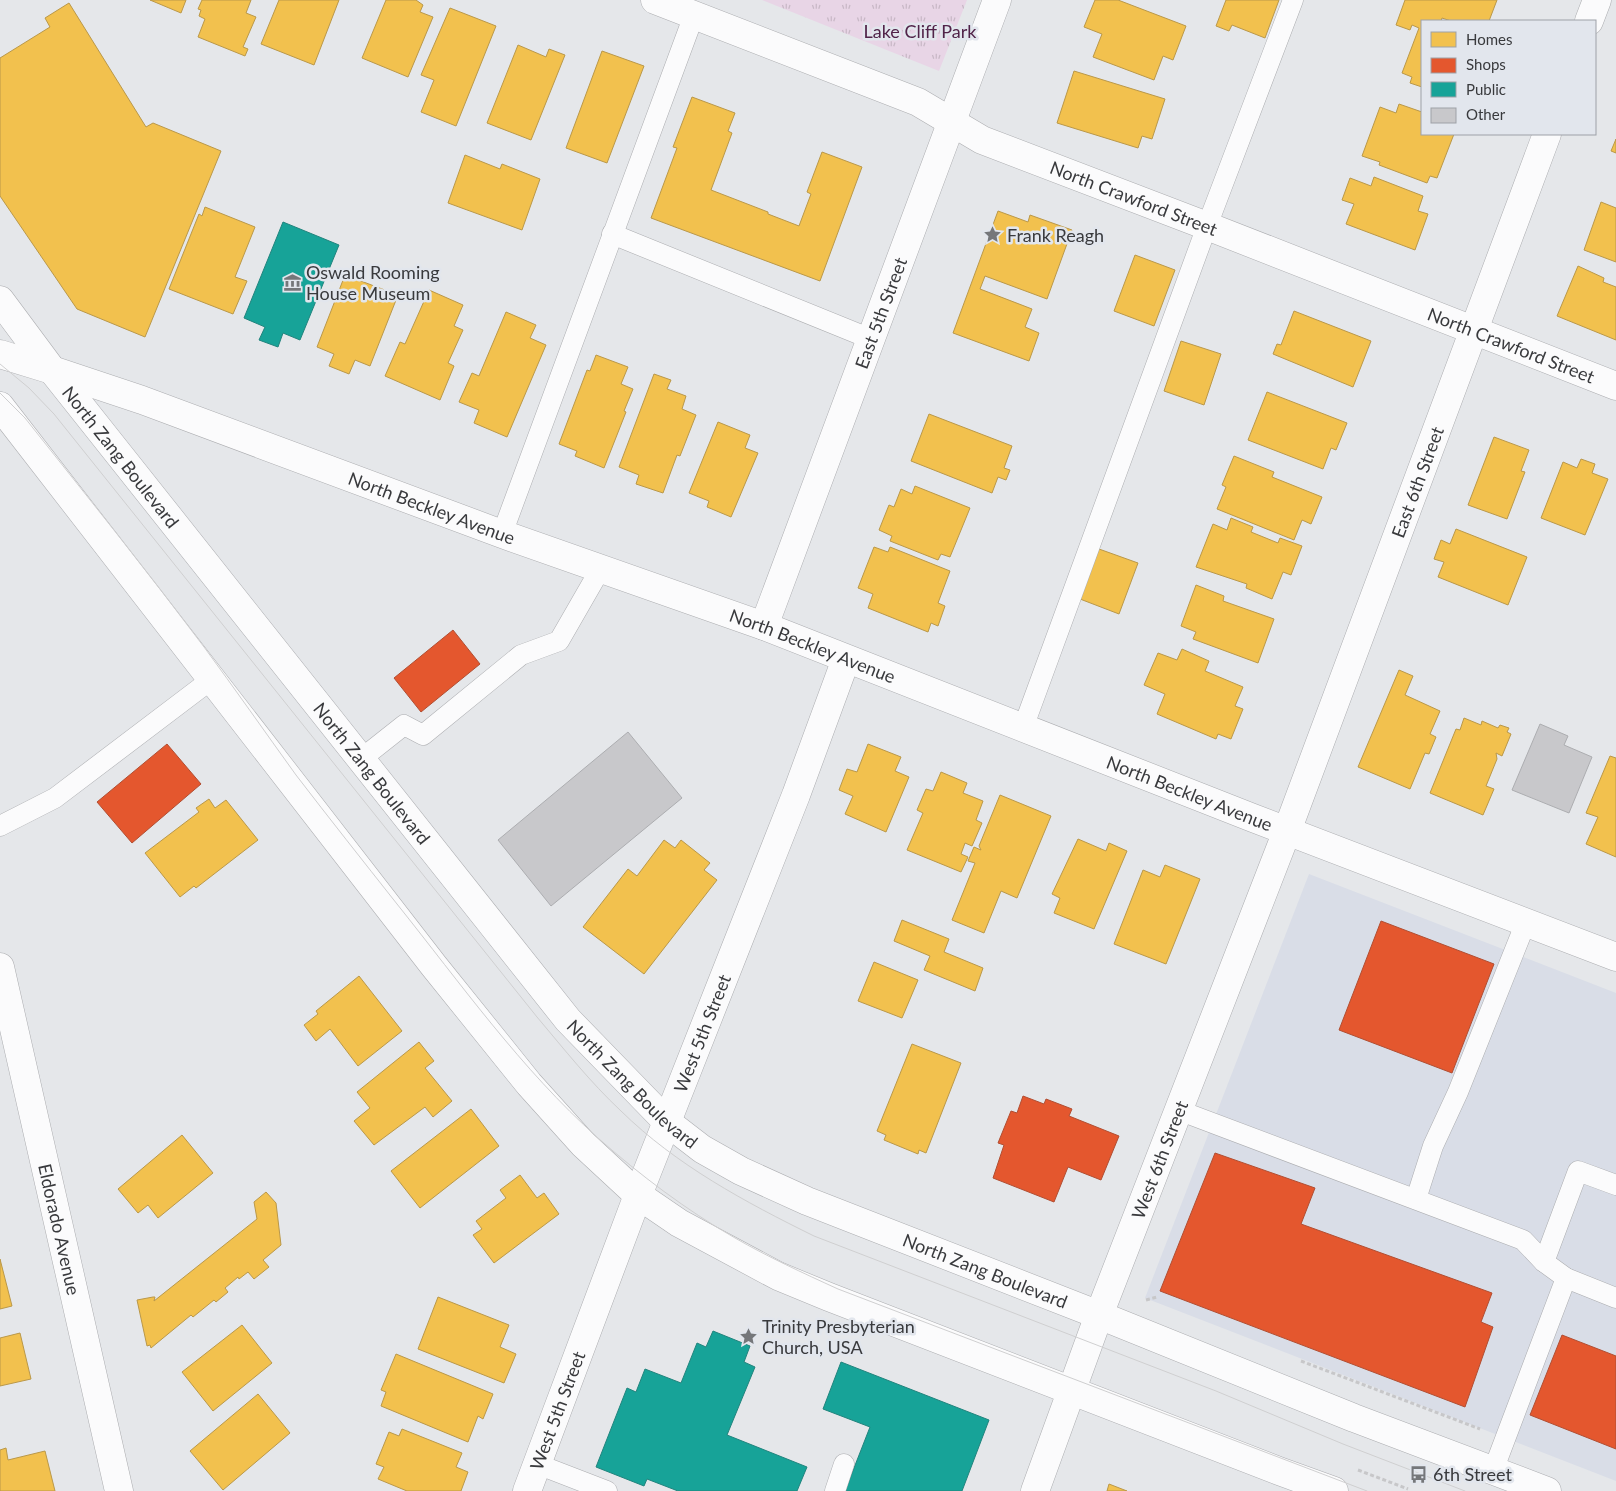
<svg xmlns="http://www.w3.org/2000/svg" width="1616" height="1491" viewBox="0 0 1616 1491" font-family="Lato,sans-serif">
<defs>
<pattern id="park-tufts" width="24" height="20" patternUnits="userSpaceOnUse" patternTransform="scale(1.25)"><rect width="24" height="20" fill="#e8d5e6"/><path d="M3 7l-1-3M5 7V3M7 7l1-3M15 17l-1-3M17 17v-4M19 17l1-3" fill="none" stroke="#c8b8c6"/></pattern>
</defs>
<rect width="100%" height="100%" fill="#e5e7ea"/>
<polygon fill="#d9dde7" points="1309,874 1616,993 1616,1481 1145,1298"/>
<polygon fill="url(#park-tufts)" points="762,0 967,0 939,71"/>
<g fill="#f2c14e" stroke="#ba9849">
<polygon points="150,0 186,0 181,13"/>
<polygon points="202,0 251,0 246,13 256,17 243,47 248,49 245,56 198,37 205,19 199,16 201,10 198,9"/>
<polygon points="279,0 339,0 314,65 261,44"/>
<polygon points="386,0 416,0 423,5 420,12 433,17 408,77 362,58"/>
<polygon points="1095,0 1118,0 1186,26 1173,60 1163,56 1154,80 1093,57 1102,34 1084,27"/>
<polygon points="1226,0 1279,0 1265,38 1232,25 1229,31 1216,26"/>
<polygon points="1405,0 1497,0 1489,21 1451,21 1442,18 1441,21 1422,21 1422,87 1410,83 1412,77 1402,73 1419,28 1412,25 1410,30 1396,25"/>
<polygon points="69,3 146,127 153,123 221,151 145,337 77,309 0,196 0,58 50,27 45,18"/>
<polygon points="450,8 496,26 456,126 421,112 434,80 421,75"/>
<polygon points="518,45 546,57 549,49 565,55 531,140 487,123"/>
<polygon points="602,51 644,66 607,163 566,148"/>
<polygon points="1074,71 1165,99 1152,139 1142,136 1138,148 1057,123"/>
<polygon points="692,97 735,113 728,131 732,133 711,190 768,212 768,214 799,226 811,194 807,192 822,152 862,167 820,281 651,218 677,148 673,147"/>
<polygon points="1399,104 1422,112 1422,134 1454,134 1437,178 1430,176 1427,183 1379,165 1380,162 1362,156 1380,107 1396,113"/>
<polygon points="1616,139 1616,153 1611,151"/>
<polygon points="465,155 500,169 502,164 540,179 522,230 448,203"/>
<polygon points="1374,177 1423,196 1418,211 1428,214 1415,250 1346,224 1354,204 1342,200 1350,178 1371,186"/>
<polygon points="1601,202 1616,208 1616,262 1584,250"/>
<polygon points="205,207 255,227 235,277 247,281 233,314 169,289 199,214 202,216"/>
<polygon points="998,211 1028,222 1030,215 1072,230 1047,299 985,276 980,289 1032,309 1025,327 1039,333 1029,361 953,333"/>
<polygon points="1135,255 1175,270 1154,326 1114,311"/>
<polygon points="1578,266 1604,278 1603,282 1616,287 1616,340 1557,316"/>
<polygon points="345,275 398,295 370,366 355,360 349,374 329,366 334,354 317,347"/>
<polygon points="429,290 463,305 454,326 463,330 448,363 454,366 440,400 385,376 400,342 405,344"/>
<polygon points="1294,311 1371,341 1353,387 1273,354 1277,344 1281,345"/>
<polygon points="506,312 536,325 530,338 546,345 507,437 474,423 479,410 459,402 472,373 479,376"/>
<polygon points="1181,341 1221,354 1204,405 1164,391"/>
<polygon points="596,355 628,367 621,384 633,389 624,411 626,412 604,468 575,456 577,451 559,444 587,370 590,371"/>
<polygon points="654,374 671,380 667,389 686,396 682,409 696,415 680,456 677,455 663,493 636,484 639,475 619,467"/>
<polygon points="1267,392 1347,423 1336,450 1331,448 1323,469 1248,440"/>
<polygon points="929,414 1012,446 1004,468 1010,470 1006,480 998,477 992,493 911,461"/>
<polygon points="718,422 750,435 745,448 758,453 731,517 707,507 709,501 689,493"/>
<polygon points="1494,437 1529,450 1521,471 1525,472 1507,519 1468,505"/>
<polygon points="1234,456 1274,472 1272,477 1322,497 1311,524 1302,520 1294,540 1217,509 1226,487 1222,485"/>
<polygon points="1581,459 1595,464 1592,473 1608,479 1585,535 1541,518 1563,462 1577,468"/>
<polygon points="915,486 970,508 950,557 941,554 938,560 890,541 892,536 879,530 889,505 894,507 901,489 912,494"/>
<polygon points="1231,518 1253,527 1251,532 1278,543 1280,538 1302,546 1291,575 1283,572 1272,599 1246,588 1247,584 1196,567 1213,524 1227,530"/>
<polygon points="1456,529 1527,557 1508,605 1438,577 1444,562 1434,559 1441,540 1450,544"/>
<polygon points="874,547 888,552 890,547 950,571 938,603 945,606 938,626 931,623 928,632 868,608 873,594 858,588"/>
<polygon points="1099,549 1138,563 1119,614 1080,599"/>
<polygon points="1196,585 1224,596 1223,601 1274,619 1258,663 1193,639 1196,632 1181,626"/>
<polygon points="1182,649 1209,661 1205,671 1243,687 1235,706 1243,709 1231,739 1218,734 1216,739 1157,714 1165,694 1144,685 1158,653 1177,660"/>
<polygon points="1399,670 1413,676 1405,695 1440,711 1430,734 1436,737 1429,754 1425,753 1410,789 1358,767"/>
<polygon points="1464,718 1481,725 1482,721 1498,728 1500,725 1509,728 1507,732 1511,734 1502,756 1496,753 1497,759 1486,786 1494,789 1483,815 1430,793 1456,729 1460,730"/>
<polygon points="868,744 901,757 895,771 909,777 886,832 845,814 853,796 839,790 847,769 857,772"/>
<polygon points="1610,756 1616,758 1616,857 1586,844 1598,817 1586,813"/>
<polygon points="941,772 967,783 963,793 983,801 976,820 982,823 972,846 965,843 961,854 968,857 961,872 907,850 923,813 917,810 926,789 933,791"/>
<polygon points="1000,795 1051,816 1017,898 1001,891 984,933 952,920 975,863 968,861 974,847 981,850 979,846"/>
<polygon points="209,799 215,808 226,800 258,840 196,888 194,886 180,897 145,853 199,812 196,808"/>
<polygon points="1078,839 1106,851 1109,843 1127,851 1094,929 1054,913 1060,898 1052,894"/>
<polygon points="664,840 675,848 681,840 710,863 704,870 717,880 644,974 583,927 628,869 637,876"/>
<polygon points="1165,865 1200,879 1166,964 1114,944 1143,870 1160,877"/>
<polygon points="902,920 949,939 944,952 983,968 975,991 924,970 930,956 894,941"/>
<polygon points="874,962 918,980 902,1018 858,1001"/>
<polygon points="359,976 402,1031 358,1066 330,1029 316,1041 304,1025 318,1014 316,1011"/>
<polygon points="419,1042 434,1061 425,1068 452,1101 433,1117 425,1107 374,1145 354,1121 370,1108 357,1092"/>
<polygon points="912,1044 961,1063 926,1153 919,1150 918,1154 884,1140 886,1135 877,1131"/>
<polygon points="471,1109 499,1146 420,1208 391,1171"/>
<polygon points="182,1135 213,1173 158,1218 148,1205 138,1213 118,1189"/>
<polygon points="520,1175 537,1198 544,1193 559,1214 494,1263 473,1235 482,1229 476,1221 506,1198 500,1190"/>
<polygon points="266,1192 276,1203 281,1245 263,1260 269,1267 254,1279 248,1272 239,1279 238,1277 225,1288 228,1292 216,1302 214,1300 193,1317 191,1315 151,1348 150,1345 147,1346 137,1300 153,1297 155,1297 154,1301 257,1219 254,1202"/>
<polygon points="0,1259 12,1306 0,1309"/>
<polygon points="438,1297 509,1325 500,1347 516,1354 504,1383 418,1349"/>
<polygon points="242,1325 272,1363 213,1411 182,1372"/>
<polygon points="20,1333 31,1379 0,1386 0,1338"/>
<polygon points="396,1354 493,1394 483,1419 478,1416 468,1442 381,1406 386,1392 381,1390"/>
<polygon points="258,1394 290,1433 223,1490 190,1451"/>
<polygon points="402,1429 462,1453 456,1467 468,1472 461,1491 407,1491 378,1479 384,1467 376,1464 389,1432 399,1436"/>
<polygon points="6,1448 8,1460 45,1451 55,1491 0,1491 0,1450"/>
<polygon points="1109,1484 1127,1491 1107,1491"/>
</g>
<g fill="#e4572e" stroke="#b14e32">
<polygon points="453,630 480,664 421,712 394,678"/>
<polygon points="167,744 201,784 132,843 97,802"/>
<polygon points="1381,921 1494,964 1452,1073 1339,1030"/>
<polygon points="1023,1096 1044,1104 1046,1099 1072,1109 1069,1116 1119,1136 1101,1180 1068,1167 1054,1202 993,1178 1004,1145 998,1143 1011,1111 1017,1113"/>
<polygon points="1215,1153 1315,1188 1301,1224 1492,1293 1481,1322 1493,1327 1465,1407 1160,1291"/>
<polygon points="1562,1335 1616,1356 1616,1449 1530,1415"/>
</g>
<g fill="#17a398" stroke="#21847d">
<polygon points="283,222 339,245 300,340 283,333 278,347 259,340 265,327 244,318"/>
<polygon points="713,1331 750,1346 744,1362 755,1367 727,1435 807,1467 797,1491 678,1491 647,1479 644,1486 596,1467 627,1388 636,1392 645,1369 681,1383 697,1343 706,1347"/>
<polygon points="841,1362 989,1420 962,1491 845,1491 870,1427 823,1409"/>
</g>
<g fill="#c8c8cb" stroke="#acadb0">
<polygon points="1540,724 1568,736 1564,745 1592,757 1569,813 1512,790"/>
<polygon points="628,732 682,798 551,906 498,840"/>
</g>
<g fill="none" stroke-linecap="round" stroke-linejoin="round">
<defs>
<g id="service">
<polyline points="612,234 871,339"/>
<polyline points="502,534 694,15"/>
<polyline points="1023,728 1207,226 1293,0"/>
<polyline points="361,759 404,725 423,735 521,655 559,641 601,568"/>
<polyline points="0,826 55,798 212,679"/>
<polyline points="1178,1110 1523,1240 1544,1262 1566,1278 1616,1298"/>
<polyline points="1416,1199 1433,1146 1458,1092 1526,922"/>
<polyline points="1544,1262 1578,1171 1616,1185"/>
<polyline points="537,1464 607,1491"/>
<polyline points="1493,1471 1566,1278"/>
<polyline points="835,1491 844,1464"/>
</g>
<g id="minor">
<path id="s1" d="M655,0L918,102L982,140L1207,226L1616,386"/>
<polyline points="1589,21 1597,0"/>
<path id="s2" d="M764,626L997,0"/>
<path id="s3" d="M0,967L119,1491"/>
<path id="s4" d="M527,1491L638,1195L796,795L846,659"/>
<path id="s5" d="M1035,1491L1099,1315L1287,831L1547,134"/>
</g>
<g id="tertiary">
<path id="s6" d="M52,370L142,400L502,534L764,626L1253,818L1616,957"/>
</g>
<g id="secondary">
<path id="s7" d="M0,300L52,370L568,1020L667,1122L702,1149L741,1171L807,1201L1099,1315L1354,1418L1547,1491"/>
<polyline points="0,354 52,370"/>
<polyline points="0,406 434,966 529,1084 583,1144 638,1195 679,1223 778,1276 829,1297 1279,1471 1334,1491"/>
</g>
</defs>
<use href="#service" stroke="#acadb0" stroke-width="21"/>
<use href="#minor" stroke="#acadb0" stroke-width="29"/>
<use href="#tertiary" stroke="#acadb0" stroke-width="29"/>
<use href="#secondary" stroke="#acadb0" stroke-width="29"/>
<g stroke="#c7c7c9" stroke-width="3" stroke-dasharray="4 2.5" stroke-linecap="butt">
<polyline points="1146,1300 1157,1297"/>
<polyline points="1301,1361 1480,1429"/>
<polyline points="1358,1470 1408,1489"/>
</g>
<use href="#service" stroke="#fbfbfc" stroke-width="20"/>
<use href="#minor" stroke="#fbfbfc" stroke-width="28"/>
<use href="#tertiary" stroke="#fbfbfc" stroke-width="28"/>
<use href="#secondary" stroke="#fbfbfc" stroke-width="28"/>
<g stroke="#cfcfd0" stroke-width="1">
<path d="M0,364L29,388L54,414L537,1017C564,1049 590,1082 621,1111C676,1165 745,1202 814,1236L1216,1391L1343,1444L1465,1491"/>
<path d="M0,393L25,418C85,494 146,569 204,647C235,689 265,732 296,775C329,818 363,861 397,904C461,984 521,1069 598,1138C640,1175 686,1210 735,1238C768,1257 803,1273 838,1289L1367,1491"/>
</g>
</g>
<defs>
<symbol id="sight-bare" viewBox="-9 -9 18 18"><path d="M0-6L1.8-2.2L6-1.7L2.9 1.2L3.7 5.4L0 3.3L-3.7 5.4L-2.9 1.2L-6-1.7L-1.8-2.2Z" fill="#75777a" stroke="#e2e6ed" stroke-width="2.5" paint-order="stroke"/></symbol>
<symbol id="museum-bare" viewBox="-9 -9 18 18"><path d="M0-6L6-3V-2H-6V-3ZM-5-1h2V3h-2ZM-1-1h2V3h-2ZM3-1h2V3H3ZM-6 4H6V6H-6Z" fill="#75777a" stroke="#e2e6ed" stroke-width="2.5" paint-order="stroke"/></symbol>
<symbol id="bus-bare" viewBox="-9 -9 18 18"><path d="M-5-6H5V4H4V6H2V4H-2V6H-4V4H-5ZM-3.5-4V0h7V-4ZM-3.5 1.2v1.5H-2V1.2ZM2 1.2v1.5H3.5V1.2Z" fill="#75777a" stroke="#e2e6ed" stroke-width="2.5" paint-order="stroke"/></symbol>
</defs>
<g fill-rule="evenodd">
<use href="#sight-bare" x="980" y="222" width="25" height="25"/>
<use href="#museum-bare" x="280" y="270" width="25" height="25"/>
<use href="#sight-bare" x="736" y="1324" width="25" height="25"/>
<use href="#bus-bare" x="1406" y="1462" width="25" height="25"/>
</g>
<g text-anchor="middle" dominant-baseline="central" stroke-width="5" stroke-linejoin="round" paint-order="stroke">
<g font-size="18" fill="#512349" stroke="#e2e6ed">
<text x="920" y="31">Lake Cliff Park</text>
</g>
<g font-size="18" fill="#393a3d" stroke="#e2e6ed">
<text stroke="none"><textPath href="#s1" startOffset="519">North Crawford Street</textPath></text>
<text stroke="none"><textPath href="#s2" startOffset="334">East 5th Street</textPath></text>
<text stroke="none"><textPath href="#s1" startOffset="924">North Crawford Street</textPath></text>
<text stroke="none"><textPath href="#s7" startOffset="198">North Zang Boulevard</textPath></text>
<text stroke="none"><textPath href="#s5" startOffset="1079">East 6th Street</textPath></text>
<text stroke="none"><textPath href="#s6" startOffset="404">North Beckley Avenue</textPath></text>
<text stroke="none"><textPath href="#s6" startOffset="809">North Beckley Avenue</textPath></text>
<text stroke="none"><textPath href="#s7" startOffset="602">North Zang Boulevard</textPath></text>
<text stroke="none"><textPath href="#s6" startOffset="1214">North Beckley Avenue</textPath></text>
<text stroke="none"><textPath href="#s4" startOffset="490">West 5th Street</textPath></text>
<text stroke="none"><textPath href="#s7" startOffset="1008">North Zang Boulevard</textPath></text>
<text stroke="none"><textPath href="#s5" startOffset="354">West 6th Street</textPath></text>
<text stroke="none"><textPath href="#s3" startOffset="269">Eldorado Avenue</textPath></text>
<text stroke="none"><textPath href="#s7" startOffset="1412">North Zang Boulevard</textPath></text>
<text stroke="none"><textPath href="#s4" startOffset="86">West 5th Street</textPath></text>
</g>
<g font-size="18" fill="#393a3d" stroke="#e2e6ed" text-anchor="start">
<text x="1007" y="235">Frank Reagh</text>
<text x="306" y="272">Oswald Rooming<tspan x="306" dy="21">House Museum</tspan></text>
<text x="762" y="1326">Trinity Presbyterian<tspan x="762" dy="21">Church, USA</tspan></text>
<text x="1433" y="1474">6th Street</text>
</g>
</g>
<rect x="1421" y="20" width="175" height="115" fill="#e2e6ed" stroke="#9ea1a7"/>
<rect x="1431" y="32" width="25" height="15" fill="#f2c14e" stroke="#9ea1a7"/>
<text x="1466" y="45" font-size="15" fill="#393a3d">Homes</text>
<rect x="1431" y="58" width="25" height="15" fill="#e4572e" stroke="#9ea1a7"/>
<text x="1466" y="70" font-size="15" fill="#393a3d">Shops</text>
<rect x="1431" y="82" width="25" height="15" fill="#17a398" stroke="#9ea1a7"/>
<text x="1466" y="95" font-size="15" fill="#393a3d">Public</text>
<rect x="1431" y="108" width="25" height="15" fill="#c8c8cb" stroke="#9ea1a7"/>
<text x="1466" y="120" font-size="15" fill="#393a3d">Other</text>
</svg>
